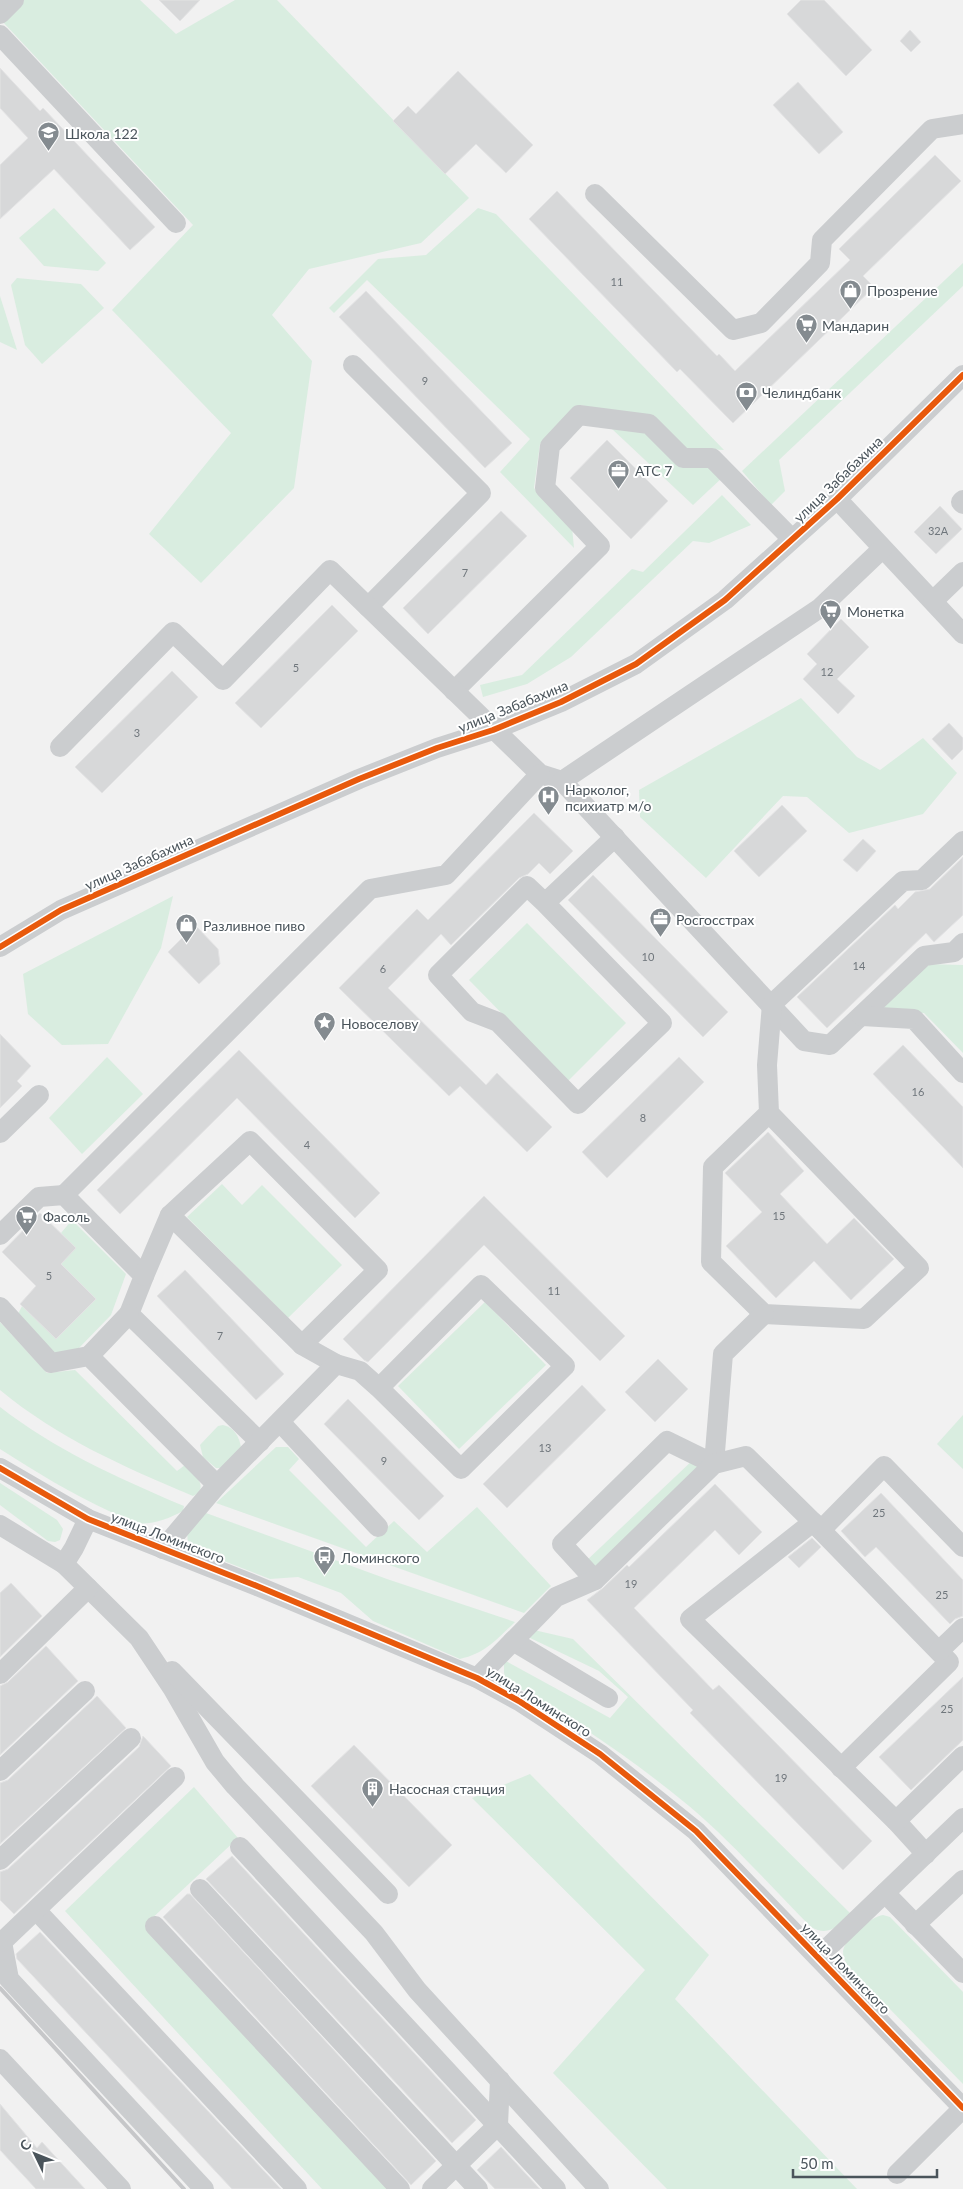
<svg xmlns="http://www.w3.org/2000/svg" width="963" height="2189" viewBox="0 0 963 2189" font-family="Lato,sans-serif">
<rect width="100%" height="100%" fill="#f1f1f1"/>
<g fill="#d9ede0">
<polygon points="24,0 140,0 176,34 235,0 277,0 469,198 421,243 309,269 272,315 312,361 294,488 201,583 149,534 231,433 112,310 193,225 2,21"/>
<polygon points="54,208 106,263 98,271 44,266 19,238"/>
<polygon points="478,208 496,214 724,450 683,448 650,417 579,405 540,444 534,488 572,527 574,548 500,472 530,439 367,280 334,313 329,308 378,259 426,255"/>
<polygon points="963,263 963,286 779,460 785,491 771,505 742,471"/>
<polygon points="17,278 81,284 104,308 42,364 25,345 11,285"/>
<polygon points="0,296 17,350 0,342"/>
<polygon points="611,428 645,431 710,463 724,476 693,505"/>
<polygon points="722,495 751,525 709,543 693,541 571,657 527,684 483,697 480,685 522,675 632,569 643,572"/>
<polygon points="801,698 857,757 880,770 923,738 957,773 923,814 849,833 807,797 783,796 706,878 640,817 639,790"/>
<polygon points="173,896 161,948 108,1044 62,1045 28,1014 23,974"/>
<polygon points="527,923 626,1023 568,1081 469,980"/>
<polygon points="925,964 963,965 963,1053 924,1013 879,1012"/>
<polygon points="107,1057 143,1094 82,1154 49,1118"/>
<polygon points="222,1184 242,1205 262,1185 342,1265 288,1318 187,1217"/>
<polygon points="72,1220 126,1274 111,1315 77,1350 58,1354 50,1351 17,1316 22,1306 56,1339 96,1299 61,1264 76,1248 61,1233"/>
<polygon points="485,1302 546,1365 459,1449 398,1386"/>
<path d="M0,1322L47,1373L75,1370L177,1471L185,1465C193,1472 211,1488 193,1496C124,1467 58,1438 0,1390Z"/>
<path d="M0,1407C54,1449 116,1477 179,1504L184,1506L183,1511C168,1519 153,1525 135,1523C127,1522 118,1516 111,1512C72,1494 36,1472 0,1449Z"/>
<polygon points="963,1415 963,1469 937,1444"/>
<path d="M223,1425C234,1427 240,1438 241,1448L221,1468H216L203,1457L200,1445L218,1426Z"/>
<polygon points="276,1447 288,1447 299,1459 289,1470 366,1547 394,1521 427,1552 477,1507 551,1586 524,1613 216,1503"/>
<polygon points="694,1459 707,1465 594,1573 584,1563"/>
<polygon points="0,1483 57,1520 63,1529 60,1540 55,1542 48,1541 0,1505"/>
<path d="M206,1513L387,1579L515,1622C496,1640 486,1653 460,1659L373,1621L341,1593L298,1577L270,1579L188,1547L187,1530Z"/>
<path d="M534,1630L573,1639L851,1914C839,1926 828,1937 811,1927C771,1887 733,1843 689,1806C631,1758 572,1719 507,1681L504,1673V1660L610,1718L628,1697L599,1671L526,1636Z"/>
<polygon points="530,1774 709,1955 675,1999 857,2189 667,2189 553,2073 645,1970 472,1798"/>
<polygon points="194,1787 238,1838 147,1923 390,2189 322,2189 65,1911"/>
<path d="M883,1915L890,1917L963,1992V2084L848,1966C845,1961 843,1957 843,1951C845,1937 871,1917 883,1915Z"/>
</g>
<g fill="#d7d8d9" stroke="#e3e3e4">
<polygon points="159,0 200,0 180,21"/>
<polygon points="801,0 824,0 872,50 846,76 787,14"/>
<polygon points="910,30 921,42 911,52 900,41"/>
<polygon points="0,68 40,111 43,108 155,227 130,250 54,169 0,219 0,165 28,138 0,108"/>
<polygon points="458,71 533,145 506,173 476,144 445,174 393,121 408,106 416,114"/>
<polygon points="798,82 843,132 819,154 773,105"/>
<polygon points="935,155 961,181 863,276 874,287 733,423 680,369 677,372 529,219 557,191 717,356 719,354 735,371 850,260 839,249"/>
<polygon points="366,291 512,443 485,468 339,317"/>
<polygon points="607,440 668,501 631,539 570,478"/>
<polygon points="940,506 962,529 936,554 914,532"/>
<polygon points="501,511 527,536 428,634 403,608"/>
<polygon points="332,605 358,631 261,728 235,703"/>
<polygon points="841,619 869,647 837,679 855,696 838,714 803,679 817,664 807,654"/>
<polygon points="172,671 198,697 102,793 75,767"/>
<polygon points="949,723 963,738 963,749 952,760 932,739"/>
<polygon points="782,805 807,831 759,877 734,851"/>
<polygon points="534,813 573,851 550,874 539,863 528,874 519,878 451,945 441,934 388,988 486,1085 497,1073 552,1127 527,1152 460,1086 449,1096 339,988 417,909 428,920"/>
<polygon points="863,839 876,851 857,872 843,860"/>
<polygon points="963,857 963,915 934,942 926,933 827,1028 797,997 895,905 898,909 915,892 930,889"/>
<polygon points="593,875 728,1012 703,1037 568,900"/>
<polygon points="195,925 218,949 220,964 199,984 168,952"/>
<polygon points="0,1034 31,1066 17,1081 22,1086 0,1108"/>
<polygon points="903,1045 963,1107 963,1168 873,1074"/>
<polygon points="239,1050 380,1193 355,1218 237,1098 120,1214 97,1190"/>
<polygon points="679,1057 704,1082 607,1178 582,1152"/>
<polygon points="768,1132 804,1171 780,1194 827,1244 854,1218 894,1259 851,1300 814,1261 776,1298 726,1246 762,1212 725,1173"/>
<polygon points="484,1196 625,1336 600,1361 484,1245 368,1362 364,1360 343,1339"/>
<polygon points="40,1213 76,1248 61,1264 96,1299 56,1339 20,1304 36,1286 2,1252"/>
<polygon points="185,1270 284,1374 256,1400 157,1296"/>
<polygon points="658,1359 688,1389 655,1422 625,1392"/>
<polygon points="582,1385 606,1410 507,1508 483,1484"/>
<polygon points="348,1399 444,1496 419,1520 324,1424"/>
<polygon points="715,1484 762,1532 739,1555 715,1530 634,1608 713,1690 719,1685 872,1841 843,1870 690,1713 693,1710 587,1600 603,1588 627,1565 629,1567"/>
<polygon points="881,1493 963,1580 963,1616 955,1619 950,1624 876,1547 865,1557 841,1531"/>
<polygon points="812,1538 821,1547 799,1568 788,1557"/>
<polygon points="11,1583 42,1616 0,1657 0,1593"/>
<polygon points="46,1646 78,1681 0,1755 0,1686 8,1682"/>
<polygon points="963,1677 963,1740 911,1790 879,1757"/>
<polygon points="97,1696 126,1728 0,1844 0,1783 8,1780"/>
<polygon points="143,1736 171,1766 14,1914 0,1900 0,1872 8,1869 139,1747"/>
<polygon points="354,1745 452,1845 409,1887 311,1786"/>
<polygon points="232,1856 476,2120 452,2143 206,1879"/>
<polygon points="187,1894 190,1894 436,2161 411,2185 163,1917"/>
<polygon points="40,1932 281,2189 232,2189 17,1959 16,1954"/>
<polygon points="0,2104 37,2148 42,2142 85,2189 36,2189 0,2150"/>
<polygon points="501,2147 540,2189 495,2189 477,2170"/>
</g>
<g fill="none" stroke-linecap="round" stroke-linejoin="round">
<g stroke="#cbcdcf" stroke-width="20">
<polyline points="0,14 14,0"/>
<polyline points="0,35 176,223"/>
<polyline points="595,194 733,330 761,323 820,263 822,240 932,129 963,124"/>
<polyline points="353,365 481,493 368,607"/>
<polyline points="837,499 963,634"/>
<polyline points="963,500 961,502 963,504"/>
<polyline points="933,601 963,572"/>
<polyline points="454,691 600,546 545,488 550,446 579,415 649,424 683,458 712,458 792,539"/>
<polyline points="60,747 173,632 223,680 330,570 540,774 562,781 804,1041 830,1045 924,956 954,952 963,943"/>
<polyline points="562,781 820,608 882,549"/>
<polyline points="545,903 662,1023 578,1104 498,1022 472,1012 438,975 527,886 545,903 615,837"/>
<polyline points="0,947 61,910 359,779 437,748 493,730 561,702 636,664 725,600 837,499 963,375"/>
<polyline points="862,1016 914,1019 963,1073"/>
<polyline points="769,1113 713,1167 711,1262 764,1314 864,1319 919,1268 769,1113 767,1065 772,1004 903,881 922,880 963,841"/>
<polyline points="0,1133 39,1095"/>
<polyline points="64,1195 370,889 446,875 540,774"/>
<polyline points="170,1215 250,1141 378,1270 302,1345"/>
<polyline points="0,1235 39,1197 64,1195 144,1276 129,1314 260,1442"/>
<polyline points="144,1276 170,1215 302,1345 336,1364"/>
<polyline points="0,1307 51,1363 89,1356 217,1485"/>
<polyline points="89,1356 129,1314"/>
<polyline points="280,1422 378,1527"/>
<polyline points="0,1468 88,1519 257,1586 477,1678 519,1701 600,1754 696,1831 963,2108"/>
<polyline points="813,1522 949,1662 841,1768"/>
<polyline points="0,1525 64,1564 139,1638 173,1689 215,1762 235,1786 374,1933 417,1990 599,2189"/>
<polyline points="821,1530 884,1466 963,1547"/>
<polyline points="163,1549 217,1485 336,1364 360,1371 379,1388 481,1285 565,1366 461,1469 379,1388"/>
<polyline points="64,1564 74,1548 88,1519"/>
<polyline points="595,1580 562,1544 667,1441 714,1464 723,1354 764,1314"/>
<polyline points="513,1641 608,1698"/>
<polyline points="939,1651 963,1628"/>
<polyline points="172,1671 388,1894"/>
<polyline points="0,1674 88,1588"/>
<polyline points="477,1678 556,1597 595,1580 714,1464 746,1456 813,1522 690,1619 896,1821 926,1854"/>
<polyline points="0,1771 85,1691"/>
<polyline points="896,1821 963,1756"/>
<polyline points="240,1847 556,2189"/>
<polyline points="0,1860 131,1738"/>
<polyline points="200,1889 478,2189"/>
<polyline points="885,1893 963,1973"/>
<polyline points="36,1910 297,2189"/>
<polyline points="915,1925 963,1880"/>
<polyline points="155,1926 400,2189"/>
<polyline points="0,1940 2,1942 9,1979 204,2189"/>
<polyline points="2,1942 175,1777"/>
<polyline points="818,1957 963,1818"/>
<polyline points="0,2059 121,2189"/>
<polyline points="897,2174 963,2108"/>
<polyline points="432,2189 498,2125 500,2080"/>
</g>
<polyline stroke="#c6c7c9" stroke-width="4" points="0,1988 184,2189"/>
<defs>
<g id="cycleway">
<polyline points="0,947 61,910 359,779 437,748 493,730 561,702 636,664 725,600 837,499 963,375"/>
<polyline points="0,1468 88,1519 257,1586 477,1678 519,1701 600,1754 696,1831 963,2108"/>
</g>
</defs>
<use href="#cycleway" stroke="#fff" stroke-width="9"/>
<use href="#cycleway" stroke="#e8590c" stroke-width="6"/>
</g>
<defs>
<symbol id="school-pin" viewBox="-11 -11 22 30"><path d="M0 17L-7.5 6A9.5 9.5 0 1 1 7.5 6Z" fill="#848b90" stroke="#fff"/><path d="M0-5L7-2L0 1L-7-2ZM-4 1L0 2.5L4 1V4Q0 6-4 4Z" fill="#fff"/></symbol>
<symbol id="shop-pin" viewBox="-11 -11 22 30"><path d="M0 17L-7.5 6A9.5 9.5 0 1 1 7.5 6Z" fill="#848b90" stroke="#fff"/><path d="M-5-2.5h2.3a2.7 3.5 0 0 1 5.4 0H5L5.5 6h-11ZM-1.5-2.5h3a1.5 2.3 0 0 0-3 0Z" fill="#fff"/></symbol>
<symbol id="supermarket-pin" viewBox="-11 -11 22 30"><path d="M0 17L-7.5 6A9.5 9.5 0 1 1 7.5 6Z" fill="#848b90" stroke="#fff"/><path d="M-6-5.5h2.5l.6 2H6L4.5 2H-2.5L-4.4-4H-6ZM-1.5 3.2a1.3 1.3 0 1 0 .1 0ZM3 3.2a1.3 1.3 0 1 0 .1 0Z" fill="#fff"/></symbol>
<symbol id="bank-pin" viewBox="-11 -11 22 30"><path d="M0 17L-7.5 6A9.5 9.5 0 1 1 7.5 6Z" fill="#848b90" stroke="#fff"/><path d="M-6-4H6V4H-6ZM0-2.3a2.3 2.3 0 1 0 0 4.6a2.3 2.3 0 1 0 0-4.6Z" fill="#fff"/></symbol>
<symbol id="office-pin" viewBox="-11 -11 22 30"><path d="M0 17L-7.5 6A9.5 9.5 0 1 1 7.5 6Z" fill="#848b90" stroke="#fff"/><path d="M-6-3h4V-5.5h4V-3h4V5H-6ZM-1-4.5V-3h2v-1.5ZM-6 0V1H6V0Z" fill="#fff"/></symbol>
<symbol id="hospital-pin" viewBox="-11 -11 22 30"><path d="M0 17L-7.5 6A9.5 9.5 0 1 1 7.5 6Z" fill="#848b90" stroke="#fff"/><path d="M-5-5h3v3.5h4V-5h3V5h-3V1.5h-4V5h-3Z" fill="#fff"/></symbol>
<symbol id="sight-pin" viewBox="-11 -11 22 30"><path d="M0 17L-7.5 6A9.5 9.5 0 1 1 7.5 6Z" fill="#848b90" stroke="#fff"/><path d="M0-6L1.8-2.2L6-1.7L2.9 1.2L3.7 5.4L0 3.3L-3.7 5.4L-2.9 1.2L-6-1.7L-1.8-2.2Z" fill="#fff"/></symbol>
<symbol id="bus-pin" viewBox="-11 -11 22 30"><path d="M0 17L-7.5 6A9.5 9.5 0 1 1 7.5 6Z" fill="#848b90" stroke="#fff"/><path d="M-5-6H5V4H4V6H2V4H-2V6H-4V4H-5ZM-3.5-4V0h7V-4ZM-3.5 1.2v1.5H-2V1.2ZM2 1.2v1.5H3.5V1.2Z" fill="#fff"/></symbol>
<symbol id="building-pin" viewBox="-11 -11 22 30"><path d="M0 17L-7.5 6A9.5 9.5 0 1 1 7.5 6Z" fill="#848b90" stroke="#fff"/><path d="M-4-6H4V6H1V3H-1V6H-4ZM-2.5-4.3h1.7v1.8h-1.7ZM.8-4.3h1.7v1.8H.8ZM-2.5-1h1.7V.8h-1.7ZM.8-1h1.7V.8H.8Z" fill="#fff"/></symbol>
</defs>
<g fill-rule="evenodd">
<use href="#school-pin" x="36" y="120" width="25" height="34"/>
<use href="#shop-pin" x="838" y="278" width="25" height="34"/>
<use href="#supermarket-pin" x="794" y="312" width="25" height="34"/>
<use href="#bank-pin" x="734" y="380" width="25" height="34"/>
<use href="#office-pin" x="606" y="458" width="25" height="34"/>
<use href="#supermarket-pin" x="818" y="598" width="25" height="34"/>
<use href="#hospital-pin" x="536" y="784" width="25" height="34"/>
<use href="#office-pin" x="648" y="906" width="25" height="34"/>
<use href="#shop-pin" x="174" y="912" width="25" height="34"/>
<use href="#sight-pin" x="312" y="1010" width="25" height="34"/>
<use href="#supermarket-pin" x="14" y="1204" width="25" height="34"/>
<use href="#bus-pin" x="312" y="1544" width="25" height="34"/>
<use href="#building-pin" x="360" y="1776" width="25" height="34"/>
</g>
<g text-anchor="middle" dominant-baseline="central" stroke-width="4" stroke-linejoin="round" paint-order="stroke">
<g font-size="11" fill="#6f767c">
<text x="617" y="281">11</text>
<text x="425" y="380">9</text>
<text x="938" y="530">32А</text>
<text x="465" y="572">7</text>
<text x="296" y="667">5</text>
<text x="827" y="671">12</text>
<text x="137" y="732">3</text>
<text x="648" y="956">10</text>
<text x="859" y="965">14</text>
<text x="383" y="968">6</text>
<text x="918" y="1091">16</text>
<text x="643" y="1117">8</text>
<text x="307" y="1144">4</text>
<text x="779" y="1215">15</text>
<text x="49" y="1275">5</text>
<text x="554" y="1290">11</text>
<text x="220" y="1335">7</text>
<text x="545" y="1447">13</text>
<text x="384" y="1460">9</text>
<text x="879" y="1512">25</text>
<text x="631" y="1583">19</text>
<text x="942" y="1594">25</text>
<text x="947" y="1708">25</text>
<text x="781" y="1777">19</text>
</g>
<g font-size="14" fill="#4a545b" stroke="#fff" text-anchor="start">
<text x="65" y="133">Школа 122</text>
<text x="867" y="290">Прозрение</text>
<text x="822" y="325">Мандарин</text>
<text x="762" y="392">Челиндбанк</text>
<text x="635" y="470">АТС 7</text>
<text x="847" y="611">Монетка</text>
<text x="565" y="789">Нарколог,<tspan x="565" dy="16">психиатр м/о</tspan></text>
<text x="676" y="919">Росгосстрах</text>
<text x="203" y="925">Разливное пиво</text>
<text x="341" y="1023">Новоселову</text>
<text x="43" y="1216">Фасоль</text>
<text x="341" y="1557">Ломинского</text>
<text x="389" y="1788">Насосная станция</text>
</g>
<g font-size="14" fill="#4a545b" stroke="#fff">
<text transform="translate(838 479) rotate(-44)">улица Забабахина</text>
<text transform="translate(513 706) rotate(-22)">улица Забабахина</text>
<text transform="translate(139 862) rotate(-24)">улица Забабахина</text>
<text transform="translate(168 1537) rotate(21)">улица Ломинского</text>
<text transform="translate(539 1701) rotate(32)">улица Ломинского</text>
<text transform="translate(846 1968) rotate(46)">улица Ломинского</text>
</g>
</g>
<g transform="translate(35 2154) rotate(313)" stroke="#ffffff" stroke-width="4" paint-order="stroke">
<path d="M0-4L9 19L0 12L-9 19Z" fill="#4a545b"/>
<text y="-8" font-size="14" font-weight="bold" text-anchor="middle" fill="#4a545b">С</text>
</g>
<path d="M793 2169v8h144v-8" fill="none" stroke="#4a545b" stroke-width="2.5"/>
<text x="800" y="2169" font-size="15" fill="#4a545b" stroke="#ffffff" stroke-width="4" paint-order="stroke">50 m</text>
</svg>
